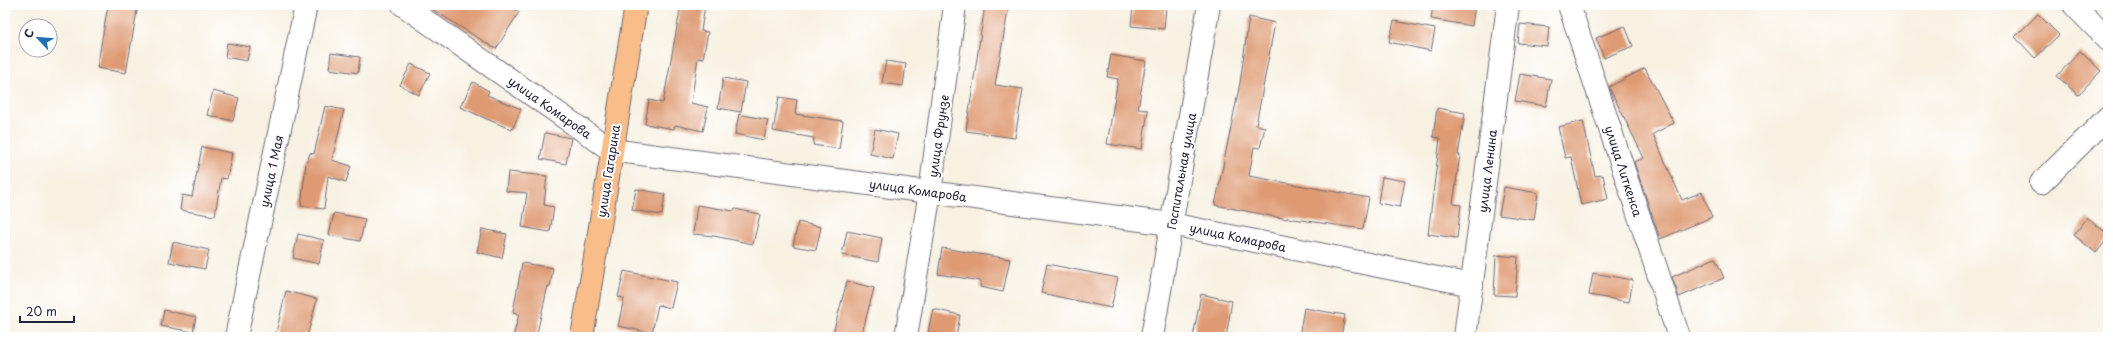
<svg xmlns="http://www.w3.org/2000/svg" width="2113" height="342" viewBox="0 0 2113 342" font-family="'Playpen Sans',sans-serif">
<rect width="100%" height="100%" fill="#fff"/>
<filter id="ink" filterUnits="userSpaceOnUse"><feTurbulence type="fractalNoise" baseFrequency=".025" numOctaves="2"/><feDisplacementMap in="SourceGraphic" scale="8" xChannelSelector="R" yChannelSelector="G"/><feConvolveMatrix kernelMatrix="1 2 1 2 8 2 1 2 1" color-interpolation-filters="sRGB"/></filter>
<filter id="wash" filterUnits="userSpaceOnUse"><feTurbulence type="fractalNoise" baseFrequency=".012" numOctaves="4" result="noise"/><feDisplacementMap in="SourceGraphic" scale="16" xChannelSelector="R" yChannelSelector="G"/><feGaussianBlur stdDeviation="0.9" result="paint"/><feColorMatrix in="noise" values="0 0 0 0 0 0 0 0 0 0 0 0 0 0 0 0 0 1.4 0 .05"/><feComposite in="paint" operator="in"/></filter>
<g filter="url(#wash)">
<rect width="100%" height="100%" fill="#f7f1e2"/>
<g id="blocks">
<g fill="#de9a72">
<polygon points="108,5 138,5 126,73 97,68"/>
<polygon points="425,5 507,5 519,12 496,49"/>
<polygon points="681,5 705,5 701,31 708,32 703,59 698,58 691,103 708,107 703,131 675,125 674,129 645,124 649,100 663,103"/>
<polygon points="985,5 1009,5 995,85 1023,89 1015,138 966,131"/>
<polygon points="1133,5 1166,7 1164,29 1131,26"/>
<polygon points="1433,5 1475,5 1472,26 1431,19"/>
<polygon points="2038,14 2059,35 2035,58 2015,37"/>
<polygon points="1249,17 1275,23 1256,125 1265,127 1260,148 1254,147 1249,176 1369,198 1363,229 1287,218 1287,219 1215,205 1240,83"/>
<polygon points="1394,21 1435,29 1431,51 1389,42"/>
<polygon points="1520,24 1549,27 1547,46 1518,43"/>
<polygon points="1625,26 1633,46 1604,58 1596,38"/>
<polygon points="227,43 250,47 247,61 225,57"/>
<polygon points="2080,51 2101,71 2078,95 2057,76"/>
<polygon points="331,53 360,57 358,73 329,69"/>
<polygon points="1111,55 1146,61 1138,109 1148,110 1142,149 1107,144 1118,79 1107,77"/>
<polygon points="886,61 906,64 903,86 882,83"/>
<polygon points="411,64 430,73 419,95 400,85"/>
<polygon points="1645,68 1674,123 1653,134 1682,200 1702,192 1712,217 1660,239 1634,162 1644,158 1609,87"/>
<polygon points="1520,74 1551,79 1546,106 1515,101"/>
<polygon points="723,78 746,82 741,112 718,108"/>
<polygon points="473,82 489,91 487,95 521,109 512,130 460,107"/>
<polygon points="213,91 239,98 233,121 207,115"/>
<polygon points="779,97 797,100 795,114 843,121 839,149 813,145 814,138 773,131"/>
<polygon points="325,106 344,110 332,160 351,166 346,182 328,176 324,209 301,206 306,164 310,153 314,154"/>
<polygon points="1437,108 1465,113 1458,155 1460,155 1453,204 1461,205 1457,238 1428,234 1440,138 1433,137"/>
<polygon points="739,114 768,120 764,140 735,134"/>
<polygon points="1583,121 1595,176 1603,175 1608,199 1581,205 1571,157 1565,158 1558,127"/>
<polygon points="875,129 898,134 893,159 870,154"/>
<polygon points="545,133 571,138 566,164 540,159"/>
<polygon points="202,147 232,153 227,179 221,178 215,216 180,210 182,195 192,197"/>
<polygon points="508,172 547,176 544,205 554,207 550,232 522,227 527,193 506,191"/>
<polygon points="1382,177 1405,181 1400,207 1378,203"/>
<polygon points="1504,187 1538,193 1534,220 1499,215"/>
<polygon points="636,189 665,194 662,215 632,210"/>
<polygon points="697,205 734,211 735,209 760,214 753,244 714,236 693,234"/>
<polygon points="334,213 365,219 360,241 329,235"/>
<polygon points="2087,218 2108,234 2108,238 2096,253 2074,235"/>
<polygon points="798,222 821,227 816,250 793,246"/>
<polygon points="482,229 507,234 502,258 477,252"/>
<polygon points="847,231 882,238 878,262 842,255"/>
<polygon points="298,234 324,240 319,264 293,258"/>
<polygon points="173,242 209,250 205,269 169,262"/>
<polygon points="942,248 1010,259 1003,292 980,287 981,281 938,274"/>
<polygon points="1496,255 1518,257 1515,296 1494,295"/>
<polygon points="1715,258 1724,278 1679,297 1672,277"/>
<polygon points="522,263 553,268 550,287 548,286 536,337 513,337 519,314 513,312"/>
<polygon points="1047,264 1118,278 1111,308 1041,293"/>
<polygon points="624,271 677,282 671,308 658,305 652,333 618,326 624,298 618,297"/>
<polygon points="1593,273 1633,280 1629,302 1589,295"/>
<polygon points="847,281 874,288 861,337 832,337"/>
<polygon points="286,291 317,299 307,337 275,337"/>
<polygon points="1201,294 1232,301 1226,337 1193,337"/>
<polygon points="1304,308 1345,315 1341,337 1299,337"/>
<polygon points="933,309 960,315 956,337 928,332"/>
<polygon points="164,310 196,317 193,332 161,326"/>
</g>
</g>
</g>
<g filter="url(#ink)">
<use href="#blocks" fill-opacity="0" stroke="#6d6a75" stroke-width="1"/>
<g fill="none" stroke-linecap="round" stroke-linejoin="round">
<defs>
<g id="minor">
<polyline points="403,5 611,150 1171,224 1472,285"/>
<polyline points="1569,5 1679,337"/>
<polyline points="2074,5 2108,40"/>
<polyline points="2041,183 2108,117"/>
<polyline points="236,337 306,5"/>
<polyline points="906,337 930,192 955,5"/>
<polyline points="1152,337 1209,5"/>
<polyline points="1465,337 1508,5"/>
</g>
<polyline id="major" points="582,337 636,5"/>
</defs>
<use href="#minor" stroke="#6d6a75" stroke-width="24"/>
<use href="#major" stroke="#6d6a75" stroke-width="24"/>
<use href="#minor" stroke="#fff" stroke-width="22"/>
<use href="#major" stroke="#f8bd89" stroke-width="22"/>
</g>
</g>
<g text-anchor="middle" dominant-baseline="central" stroke-width="4" stroke-linejoin="round" paint-order="stroke">
<g font-size="12" fill="#22223b" stroke="#fff">
<text transform="translate(550 107) rotate(35)">улица Комарова</text>
<text transform="translate(938 136) rotate(-82)">улица Фрунзе</text>
<text transform="translate(271 171) rotate(-78)">улица 1 Мая</text>
<text transform="translate(608 171) rotate(-81)">улица Гагарина</text>
<text transform="translate(1181 171) rotate(-80)">Госпитальная улица</text>
<text transform="translate(1487 171) rotate(-83)">улица Ленина</text>
<text transform="translate(1624 171) rotate(72)">улица Литкенса</text>
<text transform="translate(918 190) rotate(8)">улица Комарова</text>
<text transform="translate(1238 237) rotate(12)">улица Комарова</text>
</g>
</g>
<rect width="2113" height="342" fill="none" stroke="#fff" stroke-width="20"/>
<g transform="translate(38 38) rotate(296)"><circle r="19" fill="#ffffff" stroke="#a7a7b1"/>
<path d="M0-3L7 15L0 10L-7 15Z" fill="#1f6fb2"/>
<text y="-6" font-size="11" font-weight="bold" text-anchor="middle" fill="#22223b">С</text>
</g>
<path d="M20 316v6h54v-6" fill="none" stroke="#22223b" stroke-width="2"/>
<text x="26" y="316" font-size="12" fill="#22223b" stroke="#ffffff" stroke-width="3" paint-order="stroke">20 m</text>
</svg>
